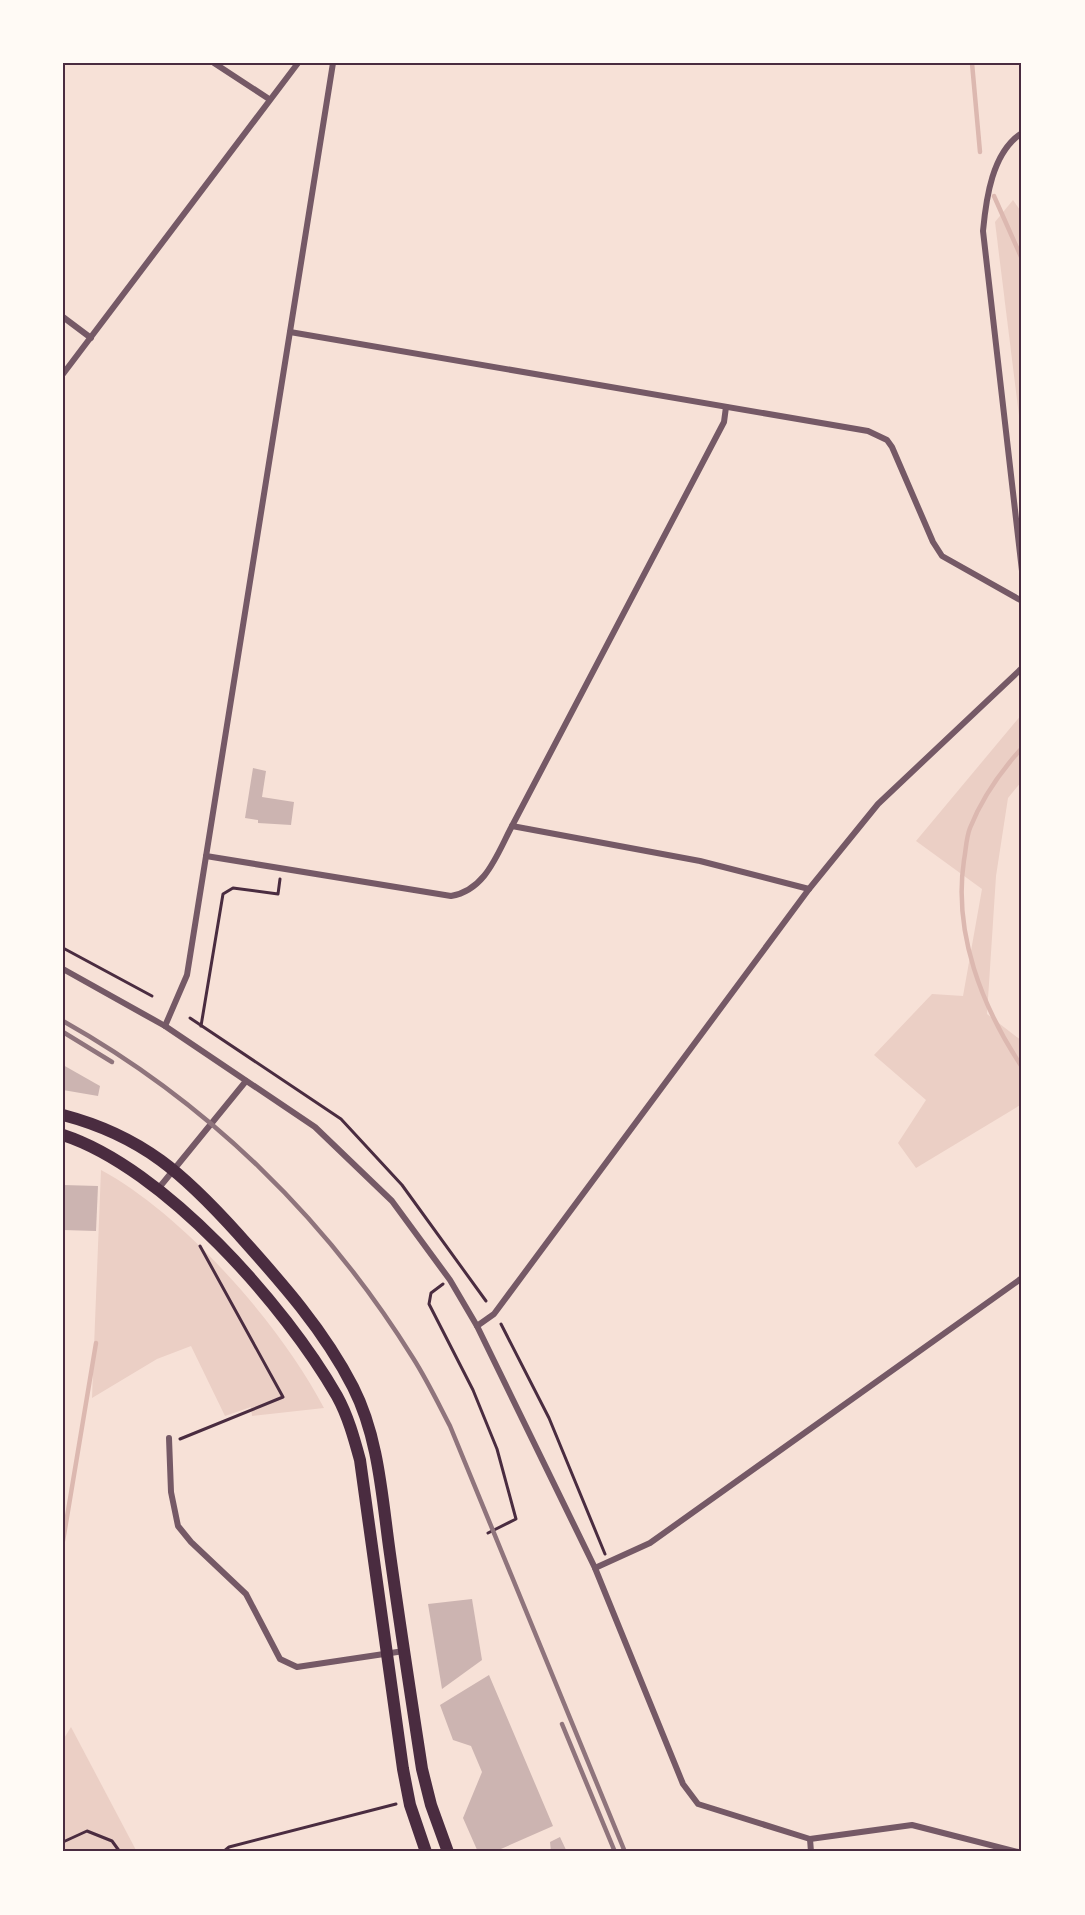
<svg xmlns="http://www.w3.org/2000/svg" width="1085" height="1915" viewBox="0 0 1085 1915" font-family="Roboto,sans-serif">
<rect width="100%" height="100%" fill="#f7e1d7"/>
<g fill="#ebcfc5">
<polygon points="1013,200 1022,213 1022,440 995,222"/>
<polygon points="1022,714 1022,781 1008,798 996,876 987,1014 1022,1041 1022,1104 916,1168 898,1143 926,1100 874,1055 932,994 963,996 982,889 916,841"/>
<path d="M101,1170C183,1214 281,1325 324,1408L252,1416L251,1407L225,1416L191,1346L157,1359L92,1398Z"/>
<polygon points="71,1727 137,1852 63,1852 63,1740"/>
</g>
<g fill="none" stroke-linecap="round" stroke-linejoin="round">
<g stroke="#dcb8b0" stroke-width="4.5">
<polyline points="972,63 980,152"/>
<polyline points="994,196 1022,259"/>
<path d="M1022,748C1000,772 982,798 970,828C966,838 966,850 964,860C953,933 982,1007 1022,1067"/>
<polyline points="63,1541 96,1343"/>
</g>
</g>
<g fill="#ccb4b1">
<polygon points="253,768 266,771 262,797 294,802 291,825 258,823 258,820 245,818"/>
<polygon points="63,1065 100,1086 98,1096 63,1090"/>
<polygon points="63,1185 98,1186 96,1231 63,1230"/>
<polygon points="472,1599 482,1660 442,1689 428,1604"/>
<polygon points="489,1675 553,1826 494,1852 478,1852 463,1818 482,1772 471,1746 453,1740 440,1705"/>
<polygon points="560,1837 567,1852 551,1852 550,1842"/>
</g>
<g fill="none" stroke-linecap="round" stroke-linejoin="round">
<g stroke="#4a2c40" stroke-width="3">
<polyline points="63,948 152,996"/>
<polyline points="190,1018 341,1119 402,1185 486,1301"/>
<polyline points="201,1026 223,894 233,888 278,894 280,879"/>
<polyline points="443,1284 431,1293 429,1304 473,1390 497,1449 516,1519 488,1533"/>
<polyline points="501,1324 549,1418 605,1554"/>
<polyline points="180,1439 283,1397 200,1246"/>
<polyline points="63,1842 87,1831 112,1841 120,1852"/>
<polyline points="223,1852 229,1847 396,1804"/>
</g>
<g stroke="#755966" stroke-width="6">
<polyline points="214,63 269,99"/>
<path d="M1022,133C992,152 986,199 983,231L1022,571"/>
<polyline points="63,317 91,338"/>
<polyline points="290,332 868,431 887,440 892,447 933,542 942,556 1022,601"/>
<polyline points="63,374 298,63"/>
<polyline points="512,826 700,861 809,889"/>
<path d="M206,856L451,896C486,890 497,854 512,826L724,422L726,407"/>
<polyline points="63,969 165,1026 315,1127 392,1201 450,1280 477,1326 595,1568 683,1784 698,1804 810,1839 912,1825 1018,1852"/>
<polyline points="165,1026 187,975 333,63"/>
<polyline points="158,1189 246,1081"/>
<polyline points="477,1326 494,1314 809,889 878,804 1022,668"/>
<polyline points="169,1438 171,1492 178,1526 191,1542 246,1594 280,1659 297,1667 404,1651"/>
<polyline points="595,1568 650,1543 1022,1278"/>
<polyline points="810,1839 811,1852"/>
</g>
<g stroke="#4a2c40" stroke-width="12">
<path d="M63,1115C143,1136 185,1175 239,1235C281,1282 324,1330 353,1387C379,1438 382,1498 390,1554C400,1626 411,1697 422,1769L431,1805L448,1852"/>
<path d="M63,1135C164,1168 285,1305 337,1396C348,1416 354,1438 360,1460L403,1769L410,1805L426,1852"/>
</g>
<g stroke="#8f747c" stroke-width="4.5">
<path d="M63,1021C207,1102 326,1218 413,1358C427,1380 438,1403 450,1426L625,1852"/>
<polyline points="63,1032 112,1062"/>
<polyline points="562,1724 615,1852"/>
</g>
</g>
<rect width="1085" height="1915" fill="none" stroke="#fffaf5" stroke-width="129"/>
<rect x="64" y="64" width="956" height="1786" fill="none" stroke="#4a2c40" stroke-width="2"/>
</svg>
